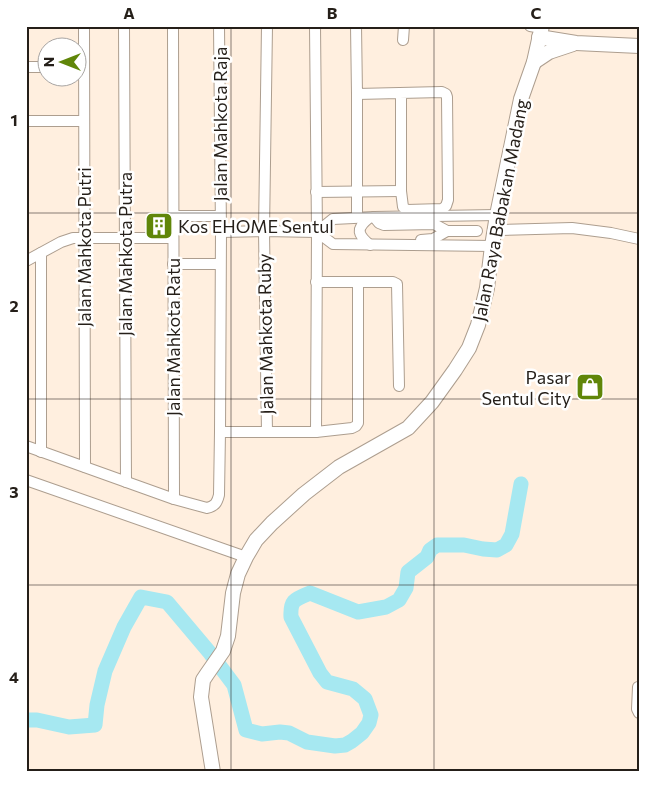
<svg xmlns="http://www.w3.org/2000/svg" width="665" height="798" viewBox="0 0 665 798" font-family="Commissioner,sans-serif">
<rect width="100%" height="100%" fill="#ffefdf"/>
<g fill="none" stroke-linecap="round" stroke-linejoin="round">
<path stroke="#a6e8f1" stroke-width="15" d="M26,720H37L69,727L95,725L97,705L105,671L124,627L141,597L167,602L210,653L234,685L246,730L262,734L280,732L289,733L307,742L335,746L345,745L352,741L362,733L369,723L371,715L365,699L353,689L327,682L320,673L291,617C290,600 295,599 310,593L358,612L386,607L399,600L406,588L408,572L427,557L430,550L437,545H464L483,549L497,550L506,545L512,534L521,484"/>
<defs>
<g id="minor">
<polyline points="84,26 85,467"/>
<polyline points="124,26 126,482"/>
<polyline points="173,26 174,499"/>
<polyline points="219,26 221,232 220,432"/>
<polyline points="315,26 317,232 316,432"/>
<polyline points="356,26 357,94 442,92 446,94 447,97 448,200 446,206 442,209 407,210 403,207 401,191 401,93"/>
<polyline points="530,26 542,28"/>
<polyline points="403,40 404,26"/>
<polyline points="26,67 48,67"/>
<polyline points="26,121 84,121"/>
<polyline points="316,192 401,191"/>
<polyline points="357,214 357,94"/>
<polyline points="173,216 220,216"/>
<polyline points="374,217 379,223 384,225 434,224 447,231 477,231"/>
<path d="M369,218C355,229 358,235 370,245"/>
<polyline points="501,230 572,228 611,233 639,239"/>
<polyline points="221,232 264,231 317,232"/>
<polyline points="317,232 333,219 374,217 497,215"/>
<polyline points="317,232 333,244 492,246"/>
<polyline points="421,240 433,239 447,231"/>
<polyline points="41,253 41,452"/>
<polyline points="26,261 61,242 73,238 173,238"/>
<polyline points="173,264 220,264"/>
<polyline points="316,282 393,282 397,284 399,386"/>
<polyline points="267,432 264,231 267,26"/>
<path d="M26,446L174,499L207,508C215,506 217,503 219,495L220,432H316L352,428L356,426L358,423V282"/>
<polyline points="26,480 246,557"/>
<polyline points="638,687 637,709 639,713"/>
</g>
<g id="major">
<polyline points="539,37 576,43 639,46"/>
<polyline points="534,62 549,52 573,44"/>
<polyline points="213,772 201,697 203,680 207,674 223,651 228,636 233,593 238,574 246,557 256,540 272,523 304,494 339,467 408,428 432,402 455,370 469,348 478,325 487,288 492,246 497,215 521,99 534,62 542,26"/>
</g>
</defs>
<use href="#minor" stroke="#ad9e8f" stroke-width="12"/>
<use href="#major" stroke="#ad9e8f" stroke-width="16"/>
<use href="#minor" stroke="#fff" stroke-width="10"/>
<use href="#major" stroke="#fff" stroke-width="14"/>
</g>
<path fill="none" stroke="#251f19" stroke-width="1" stroke-opacity="0.55" d="M231,26V772M434,26V772M26,213H639M26,399H639M26,585H639"/>
<defs>
<symbol id="building-square" viewBox="-11 -11 22 22"><rect x="-9" y="-9" width="18" height="18" rx="4" fill="#608609" stroke="#fff"/><path d="M-4-6H4V6H1V3H-1V6H-4ZM-2.5-4.3h1.7v1.8h-1.7ZM.8-4.3h1.7v1.8H.8ZM-2.5-1h1.7V.8h-1.7ZM.8-1h1.7V.8H.8Z" fill="#fff"/></symbol>
<symbol id="shop-square" viewBox="-11 -11 22 22"><rect x="-9" y="-9" width="18" height="18" rx="4" fill="#608609" stroke="#fff"/><path d="M-5-2.5h2.3a2.7 3.5 0 0 1 5.4 0H5L5.5 6h-11ZM-1.5-2.5h3a1.5 2.3 0 0 0-3 0Z" fill="#fff"/></symbol>
</defs>
<g fill-rule="evenodd">
<use href="#building-square" x="143" y="210" width="32" height="32"/>
<use href="#shop-square" x="574" y="371" width="32" height="32"/>
</g>
<g text-anchor="middle" dominant-baseline="central" stroke-width="5" stroke-linejoin="round" paint-order="stroke">
<g font-size="18" fill="#251f19" stroke="#fff">
<text transform="translate(220 124) rotate(-90)">Jalan Mahkota Raja</text>
<text transform="translate(500 210) rotate(-79)">Jalan Raya Babakan Madang</text>
<text transform="translate(84 247) rotate(-90)">Jalan Mahkota Putri</text>
<text transform="translate(125 254) rotate(-90)">Jalan Mahkota Putra</text>
<text transform="translate(265 334) rotate(-91)">Jalan Mahkota Ruby</text>
<text transform="translate(173 337) rotate(-90)">Jalan Mahkota Ratu</text>
</g>
<g font-size="18" fill="#251f19" stroke="#fff" text-anchor="start">
<text x="178" y="226">Kos EHOME Sentul</text>
<text x="571" y="377" text-anchor="end">Pasar<tspan x="571" dy="21">Sentul City</tspan></text>
</g>
</g>
<rect width="665" height="798" fill="none" stroke="#ffffff" stroke-width="55"/>
<g transform="translate(62 62) rotate(270)"><circle r="24" fill="#ffffff" stroke="#a8a5a3"/>
<path d="M0-4L9 19L0 12L-9 19Z" fill="#608609"/>
<text y="-8" font-size="14" font-weight="bold" text-anchor="middle" fill="#251f19">N</text>
</g>
<rect x="28" y="28" width="610" height="742" fill="none" stroke="#251f19" stroke-width="2"/>
<g font-size="16" text-anchor="middle" font-weight="bold" fill="#251f19">
<text x="129" y="19">A</text>
<text x="332" y="19">B</text>
<text x="536" y="19">C</text>
<text x="14" y="126">1</text>
<text x="14" y="312">2</text>
<text x="14" y="498">3</text>
<text x="14" y="683">4</text>
</g>
</svg>
